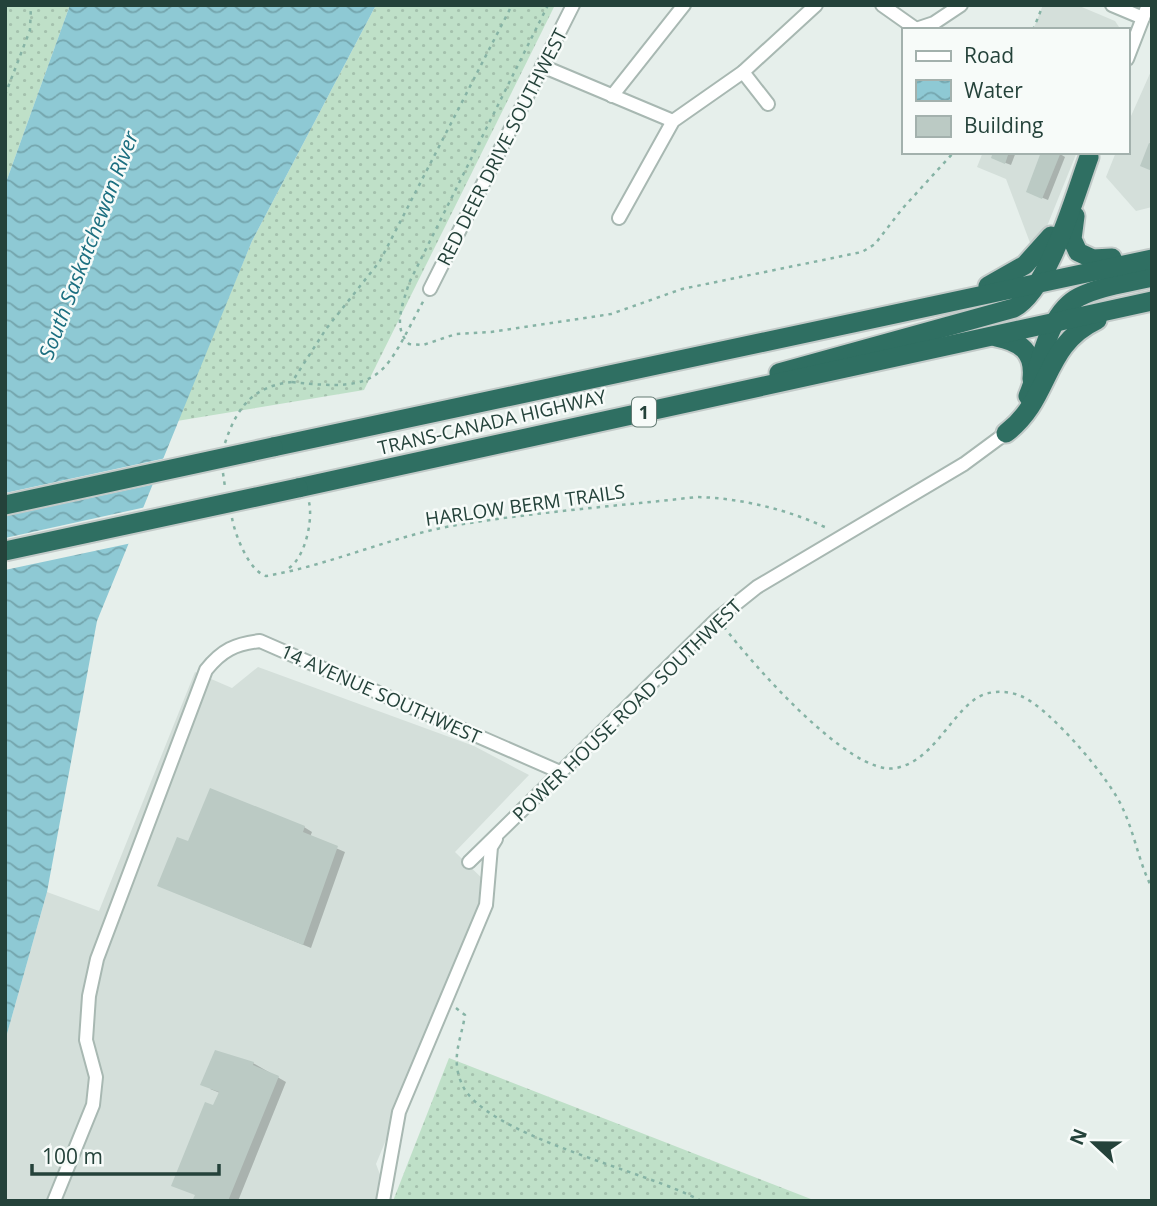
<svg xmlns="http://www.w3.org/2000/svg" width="1157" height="1206" viewBox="0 0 1157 1206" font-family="'Open Sans',sans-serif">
<defs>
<pattern id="grass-dots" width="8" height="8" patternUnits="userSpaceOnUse" patternTransform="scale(1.75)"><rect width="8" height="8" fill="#bfe0c8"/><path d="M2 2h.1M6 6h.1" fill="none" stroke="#a4c1ad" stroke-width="1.8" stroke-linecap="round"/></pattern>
<pattern id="water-waves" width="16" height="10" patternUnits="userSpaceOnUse" patternTransform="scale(1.75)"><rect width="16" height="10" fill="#8ec9d4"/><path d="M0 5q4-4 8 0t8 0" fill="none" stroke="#74a5ad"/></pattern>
</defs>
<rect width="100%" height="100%" fill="#e6efeb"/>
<g fill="#d4dfda">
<polygon points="1043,5 1077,5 1115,21 1121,30 1033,30"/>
<polygon points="1152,69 1152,207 1136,211 1106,177 1116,152 1127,152 1127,125"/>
<polygon points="983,152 1077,152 1035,256 1006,179 977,167"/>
<polygon points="258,667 474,746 529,775 455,852 491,887 376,1164 384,1185 378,1201 5,1201 5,1041 47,892 99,911 195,672 232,688"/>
</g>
<g fill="url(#grass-dots)">
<polygon points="5,5 70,5 5,185"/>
<polygon points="376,5 555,5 364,390 177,421 252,241"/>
<polygon points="449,1058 816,1201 393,1201"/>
</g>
<polygon fill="url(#water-waves)" points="70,5 376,5 252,241 97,621 47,892 5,1041 5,185"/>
<g fill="#e6efeb">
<polygon points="166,458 155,484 5,516 5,493"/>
<polygon points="146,507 132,543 5,570 5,538"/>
</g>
<g fill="#0003">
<polygon points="995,152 1016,152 1011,165 998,160"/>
<polygon points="1057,152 1065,157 1048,200 1033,194"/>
<polygon points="304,827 312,832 310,837 345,852 311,948 167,889 189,843"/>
<polygon points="253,1063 286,1082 238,1201 194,1201 220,1093 210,1089"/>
</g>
<g fill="#bbcac4">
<polygon points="1149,143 1152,144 1152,171 1140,166"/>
<polygon points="993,152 1009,152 1005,164 991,158"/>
<polygon points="1041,152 1061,152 1042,199 1026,192"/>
<polygon points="210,788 305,826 303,832 338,846 303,945 157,886 177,837 188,841"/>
<polygon points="215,1050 254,1062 253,1065 279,1076 228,1201 192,1201 195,1195 171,1186 205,1102 213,1105 219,1092 200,1085"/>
</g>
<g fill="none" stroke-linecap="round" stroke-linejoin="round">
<defs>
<g id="minor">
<polyline points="882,5 916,29 934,23 961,5"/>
<polyline points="1112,5 1143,18"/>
<polyline points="1127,59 1148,5"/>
<polyline points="542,66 673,121"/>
<polyline points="743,72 768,104"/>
<polyline points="612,96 684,5"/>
<polyline points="619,218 673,121 743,72 816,5"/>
<polyline points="430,289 573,5"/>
<polyline points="469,862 717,619 757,587 964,464 1006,433"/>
<path d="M54,1201L93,1105L96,1077L86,1040L89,996L97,959L206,670C222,650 235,644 260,641L560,772"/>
<polyline points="383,1201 399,1112 486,905 491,847 496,839"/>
</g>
<g id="highway">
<polyline points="1075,216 1072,239 1078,252 1093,259 1112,258"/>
<polyline points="988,286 1025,265 1051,236"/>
<path d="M996,337C1021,342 1035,352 1032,379"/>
<path d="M779,373L1014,308C1049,289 1075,195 1089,157"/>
<path d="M1028,396C1041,366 1047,313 1079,297C1100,286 1128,283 1152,277"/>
<path d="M1006,433C1052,398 1042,346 1097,320"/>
<polyline points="273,447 1152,259"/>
<polyline points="298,488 1152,301"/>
</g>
</defs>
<use href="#minor" stroke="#a8b8b2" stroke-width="16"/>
<use href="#highway" stroke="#c2cac8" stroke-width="23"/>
<g stroke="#86b3a5" stroke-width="2.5" stroke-dasharray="3.5 5" stroke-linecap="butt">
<path d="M548,5L409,283C403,304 392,327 409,344L423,345L456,334L491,332L611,314L682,289L862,252L875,244L902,209L954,152"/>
<polyline points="1033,30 1043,5"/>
<polyline points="5,95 30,30 31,5"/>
<path d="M292,382C386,393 383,375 425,298"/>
<path d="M225,443C237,407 253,386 292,382L326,329L380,261L512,5"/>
<polyline points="223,473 225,487"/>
<path d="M232,518C235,535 249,571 266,576C331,565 392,536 457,525C536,512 617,506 697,497C741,498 790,510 829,529"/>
<path d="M289,568C306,556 313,519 309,502"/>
<path d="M724,627C751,662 850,777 896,768C932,761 948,719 975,699C988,690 1007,690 1021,696C1050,708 1111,780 1123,809C1135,835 1139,863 1152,888"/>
<path d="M456,1008L465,1015C461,1040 451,1057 461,1082C481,1136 649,1171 701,1201"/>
</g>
<use href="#minor" stroke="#fff" stroke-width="12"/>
<use href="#highway" stroke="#2f6f62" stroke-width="19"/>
<defs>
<g id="highway-bridge">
<polyline points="5,505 273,447"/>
<polyline points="5,551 298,488"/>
</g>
</defs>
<use href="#highway-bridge" stroke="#c2cac8" stroke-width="23" stroke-linecap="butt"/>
<use href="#highway-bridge" stroke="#2f6f62" stroke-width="19"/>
</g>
<g text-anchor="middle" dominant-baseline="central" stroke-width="5" stroke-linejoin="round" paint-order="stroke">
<rect fill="#f7fbf9" stroke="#637a73" stroke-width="2" x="632" y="397.5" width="24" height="29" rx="5"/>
<g font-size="18" font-weight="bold" fill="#24423a">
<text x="644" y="412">1</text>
</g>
<g font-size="19" fill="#24423a" stroke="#f7fbf9">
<text transform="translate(502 147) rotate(-63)">RED DEER DRIVE SOUTHWEST</text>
<text transform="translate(492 422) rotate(-13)">TRANS-CANADA HIGHWAY</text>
<text transform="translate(525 505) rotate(-8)">HARLOW BERM TRAILS</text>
<text transform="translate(381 694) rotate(24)">14 AVENUE SOUTHWEST</text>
<text transform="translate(627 710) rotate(-44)">POWER HOUSE ROAD SOUTHWEST</text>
</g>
<g font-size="21" font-style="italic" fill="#1c6f80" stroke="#f7fbf9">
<text transform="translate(88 245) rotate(-69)">South Saskatchewan River</text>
</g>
</g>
<rect width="1157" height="1206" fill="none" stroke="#24423a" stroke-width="14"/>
<rect x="902" y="28" width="228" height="126" fill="#f7fbf9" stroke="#a3b1ad" stroke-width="2"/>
<rect x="916" y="51" width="35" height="10" fill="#ffffff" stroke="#a3b1ad" stroke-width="2"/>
<text x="964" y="63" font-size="21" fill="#24423a">Road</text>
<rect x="916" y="80" width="35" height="21" fill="url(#water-waves)" stroke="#a3b1ad" stroke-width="2"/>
<text x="964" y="98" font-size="21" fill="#24423a">Water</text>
<rect x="916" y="116" width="35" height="21" fill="#bbcac4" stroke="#a3b1ad" stroke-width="2"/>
<text x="964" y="133" font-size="21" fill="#24423a">Building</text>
<g transform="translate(1094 1143) rotate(292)" stroke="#f7fbf9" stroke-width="5" paint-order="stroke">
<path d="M0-5L12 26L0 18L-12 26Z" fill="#24423a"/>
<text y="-10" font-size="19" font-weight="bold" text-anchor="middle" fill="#24423a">N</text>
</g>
<path d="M32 1164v10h187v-10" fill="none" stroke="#24423a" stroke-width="3.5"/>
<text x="42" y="1164" font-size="21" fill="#24423a" stroke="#f7fbf9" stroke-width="5" paint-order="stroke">100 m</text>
</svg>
